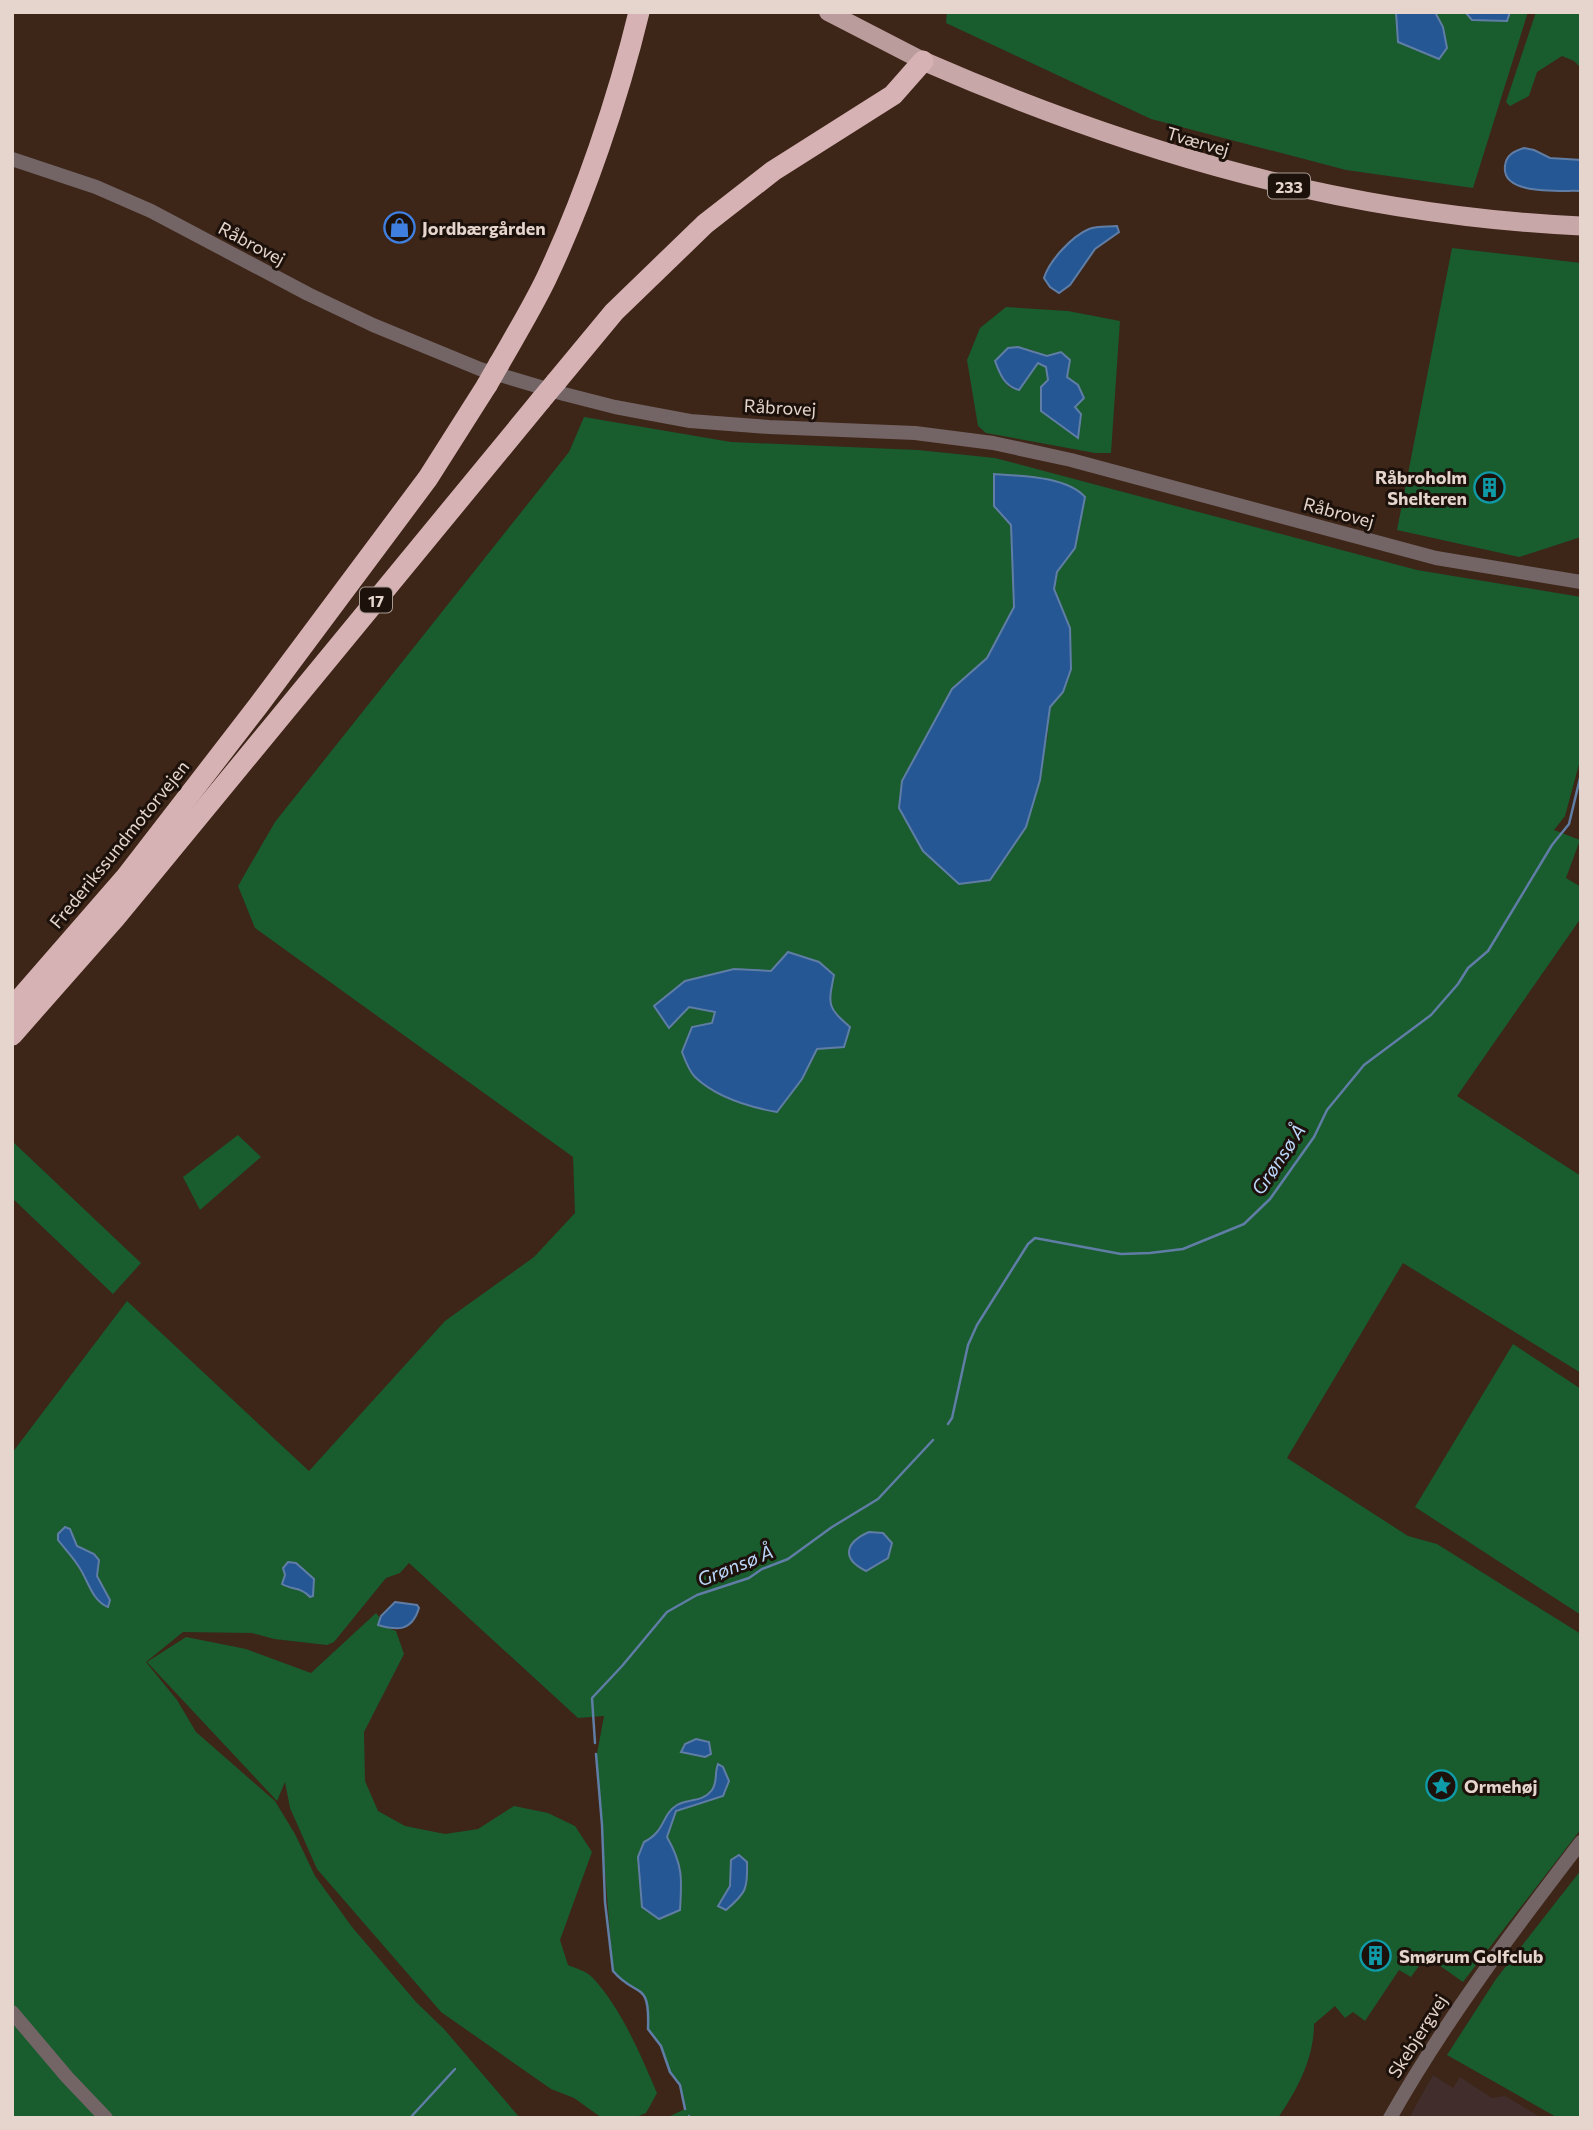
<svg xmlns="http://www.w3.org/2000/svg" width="1593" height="2130" viewBox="0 0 1593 2130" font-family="Commissioner,sans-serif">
<rect width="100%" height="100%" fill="#3d2518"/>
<polygon fill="#412d2c" points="1433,2075 1453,2088 1460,2077 1492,2098 1505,2096 1542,2118 1409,2118"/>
<g fill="#195c2e" fill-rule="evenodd">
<polygon points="947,12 1528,12 1473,188 1346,170 1151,119 946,23"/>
<polygon points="1536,12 1581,12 1581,68 1574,61 1562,56 1537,72 1529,96 1510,106 1506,102"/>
<polygon points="1452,248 1581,263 1581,537 1519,557 1397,530"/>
<path d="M1006,307L1068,311L1120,321L1111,453H1095L986,433L978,426L967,360L980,328ZM1029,349L1047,356L1067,377L1078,385L1075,407L1041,387L1048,380L1047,367L1038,363L1010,388L1002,378L995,361Z"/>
<path d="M584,417L731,442L918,450L995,458L1417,570L1581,597V757L1565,816L1554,830L1580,840L1566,878L1581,887V918L1457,1096L1581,1176V1373L1403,1263L1287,1458L1408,1536L1437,1544L1581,1634V1829L1463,1982L1426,1956L1411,1977L1399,1970L1365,2021L1353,2012L1345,2018L1335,2006L1314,2024C1314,2059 1297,2090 1278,2118H666L685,2109L680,2085L670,2072L661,2046L648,2029C650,1979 637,1999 613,1971L596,1759L604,1716L578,1718L409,1563L400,1573L386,1578L334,1642L327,1645L274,1639L252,1633L183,1632L146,1662L177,1700L196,1732L275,1801L295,1834L315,1876L352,1927L416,2002L444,2029L520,2118H12V1453L127,1301L309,1471L445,1321L534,1257L575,1213L573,1157L255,928L238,886L275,822L569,452ZM994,506L1075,548L1057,572L1054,589L1070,628L1063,692L1050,707L1047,740L899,808L902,781L952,689L987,658L1014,607L1011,525ZM788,953L829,997L832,1011L802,1079L712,1023L715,1012L689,1007L734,969L771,972Z"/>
<polygon points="238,1135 261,1157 200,1210 183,1177"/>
<polygon points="12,1141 141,1263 113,1294 12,1198"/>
<polygon points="1513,1344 1581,1389 1581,1615 1415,1507"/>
<path d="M376,1613L388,1628L396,1631L404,1654L364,1732L365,1781L378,1811L405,1826L445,1834L478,1829L514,1806L548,1813L575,1826L592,1852L560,1940L568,1965C575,1968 586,1971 592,1977C622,2009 640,2054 657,2093L646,2113L634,2118H602L574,2098L551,2089L441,2012L317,1869L290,1808L285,1782L277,1801L147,1662L186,1637L246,1649L311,1673Z"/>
<polygon points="1581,1870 1581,2118 1558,2118 1447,2055 1496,1979"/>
</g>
<g fill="#255794" stroke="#5f7da5" stroke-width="2">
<polygon points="1396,12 1435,12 1443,27 1447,48 1439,59 1398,42"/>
<polygon points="1465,12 1510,12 1507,21 1472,20"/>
<path d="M1524,148L1534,150L1550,158L1581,160V191C1561,190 1501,196 1505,166C1506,155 1514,151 1524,148Z"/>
<path d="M1117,226L1119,232L1095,249L1070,285L1059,293L1050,287L1044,278C1049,261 1072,236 1089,229C1097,226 1108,227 1117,226Z"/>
<path d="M1018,347L1047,356L1061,352L1070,360L1067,377L1078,385L1084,398L1075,407L1081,414L1078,438L1041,411V387L1048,380L1046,367L1038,363L1019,390C1004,386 1000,374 995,361L1008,348Z"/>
<path d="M994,474C1021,476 1066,476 1085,497L1075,548L1057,572L1054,589L1070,628L1071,669L1063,692L1050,707L1040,780L1026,827L990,880L959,884L923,851L899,808L902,781L952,689L987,658L1014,607L1011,525L994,506Z"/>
<path d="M788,952L819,962L834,975C828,1005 827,1007 850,1027L844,1047L817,1049L802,1079L777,1112C749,1107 716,1097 695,1077C689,1071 685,1060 682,1052L692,1027L712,1023L715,1012L689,1007L669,1028L654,1006L685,981L734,969L771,971Z"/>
<path d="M65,1527L70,1529L77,1546L94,1554L99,1560L97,1576L110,1600L108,1607C92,1601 88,1580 79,1567C73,1557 65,1549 58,1540V1534Z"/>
<path d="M869,1532L883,1533L892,1543L888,1558L866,1571C840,1558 846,1542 869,1532Z"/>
<path d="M288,1562L296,1563L314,1579L313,1596L310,1597C301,1587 292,1590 282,1584L285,1575L283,1568Z"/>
<path d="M395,1602L417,1605L419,1608C412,1631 398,1631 378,1625L381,1616Z"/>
<polygon points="696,1739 709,1742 711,1754 705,1757 681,1752 685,1744"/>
<path d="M718,1764L723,1767L729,1781L723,1796L676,1811L667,1837C683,1865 682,1879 680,1910L659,1919L642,1907L638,1857L644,1842C666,1831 661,1815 677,1805C689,1798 702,1803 712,1790C718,1781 714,1774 718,1764Z"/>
<path d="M739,1855L747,1862C748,1889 746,1893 726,1910L718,1906L730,1886L731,1860Z"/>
</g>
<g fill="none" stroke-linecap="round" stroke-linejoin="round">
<g stroke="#5f7da5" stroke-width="2.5">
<polyline points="948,1424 952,1418 968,1345 977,1325 1028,1244 1035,1238 1121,1254 1150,1253 1183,1249 1244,1224 1270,1199 1314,1137 1327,1110 1364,1065 1431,1015 1458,984 1468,968 1488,951 1552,845 1569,824 1581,774"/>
<polyline points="595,1743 592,1698 622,1666 667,1612 697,1595 749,1578 762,1569 788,1559 832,1527 878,1499 933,1440"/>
<path d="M596,1754L602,1825L605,1902L613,1971C637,1999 650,1979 648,2029L661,2046L670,2072L680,2085L685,2109"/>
<polyline points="689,2116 689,2118"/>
<polyline points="410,2118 455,2069"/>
</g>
<g stroke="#736465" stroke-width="14">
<polyline points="12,159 96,187 151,211 308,294 373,325 480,369 564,394 615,407 690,421 769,427 915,433 993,443 1071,460 1436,558 1581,582"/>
<polyline points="12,2012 67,2077 106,2118"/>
<path d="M1390,2118C1446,2019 1512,1932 1581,1842"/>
</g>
<polyline stroke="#ba9c9d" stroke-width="18" points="828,12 923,61"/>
<path stroke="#c8a7a8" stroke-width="19" d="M923,61C1136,154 1348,215 1581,226"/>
<g stroke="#d6b2b4" stroke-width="21">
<path d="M499,364C515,336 532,308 546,279C584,199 618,99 639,12"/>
<polyline points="556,382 614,312 705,224 773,171 893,95 923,61"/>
<polyline points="12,1008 126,877 258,706 428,478 487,385"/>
<polyline points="12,1035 115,918 541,400"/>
</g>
<g stroke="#d6b2b4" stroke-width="21">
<polyline points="487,385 499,364"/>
<polyline points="541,400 556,382"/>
</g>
</g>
<defs>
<symbol id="shop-ring" viewBox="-11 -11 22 22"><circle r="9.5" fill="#1c110b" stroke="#3f7fe0" stroke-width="1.5"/><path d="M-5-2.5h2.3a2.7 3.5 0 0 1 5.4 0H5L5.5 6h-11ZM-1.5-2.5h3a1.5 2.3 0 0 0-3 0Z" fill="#3f7fe0"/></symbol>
<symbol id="building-ring" viewBox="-11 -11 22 22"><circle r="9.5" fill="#1c110b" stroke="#0f9aa8" stroke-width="1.5"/><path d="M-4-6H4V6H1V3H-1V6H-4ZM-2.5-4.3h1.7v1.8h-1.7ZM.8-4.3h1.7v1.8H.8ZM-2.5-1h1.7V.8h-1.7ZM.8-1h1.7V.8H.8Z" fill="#0f9aa8"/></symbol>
<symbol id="sight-ring" viewBox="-11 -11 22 22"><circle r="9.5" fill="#1c110b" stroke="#0f9aa8" stroke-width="1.5"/><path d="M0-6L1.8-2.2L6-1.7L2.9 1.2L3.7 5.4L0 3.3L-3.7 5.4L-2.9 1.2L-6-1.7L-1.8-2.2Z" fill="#0f9aa8"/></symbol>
</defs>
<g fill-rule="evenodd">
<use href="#shop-ring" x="382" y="210" width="35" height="35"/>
<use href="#building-ring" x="1472" y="470" width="35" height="35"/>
<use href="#sight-ring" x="1424" y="1768" width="35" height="35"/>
<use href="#building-ring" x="1358" y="1938" width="35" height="35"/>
</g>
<g text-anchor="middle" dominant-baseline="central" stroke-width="6" stroke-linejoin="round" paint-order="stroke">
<g fill="#1c110b" stroke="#a99a92" stroke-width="2">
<rect x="1268" y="173.5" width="42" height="25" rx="5"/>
<rect x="360" y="587.5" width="32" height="25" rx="5"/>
</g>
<g font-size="16" font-weight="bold" fill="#e5d5cc">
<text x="1289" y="186">233</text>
<text x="376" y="600">17</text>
</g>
<g font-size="18" fill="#e5d5cc" stroke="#1c110b">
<text transform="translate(1198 141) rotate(16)">Tværvej</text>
<text transform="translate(252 243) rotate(28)">Råbrovej</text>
<text transform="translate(780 407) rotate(3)">Råbrovej</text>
<text transform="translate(1339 512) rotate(15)">Råbrovej</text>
<text transform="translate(119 844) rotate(-51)">Frederikssundmotorvejen</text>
<text transform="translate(1417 2036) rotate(-58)">Skebjergvej</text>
</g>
<g font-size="18" font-weight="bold" fill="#e5d5cc" stroke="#1c110b" text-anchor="start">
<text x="422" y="228">Jordbærgården</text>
<text x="1467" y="477" text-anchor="end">Råbroholm<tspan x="1467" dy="21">Shelteren</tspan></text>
<text x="1464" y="1786">Ormehøj</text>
<text x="1399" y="1956">Smørum Golfclub</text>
</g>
<g font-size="19" font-style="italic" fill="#bcd7fb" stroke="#1c110b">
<text transform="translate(1278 1159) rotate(-56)">Grønsø Å</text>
<text transform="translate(735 1565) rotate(-22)">Grønsø Å</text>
</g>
</g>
<rect width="1593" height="2130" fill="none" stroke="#e5d5cc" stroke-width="28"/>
</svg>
